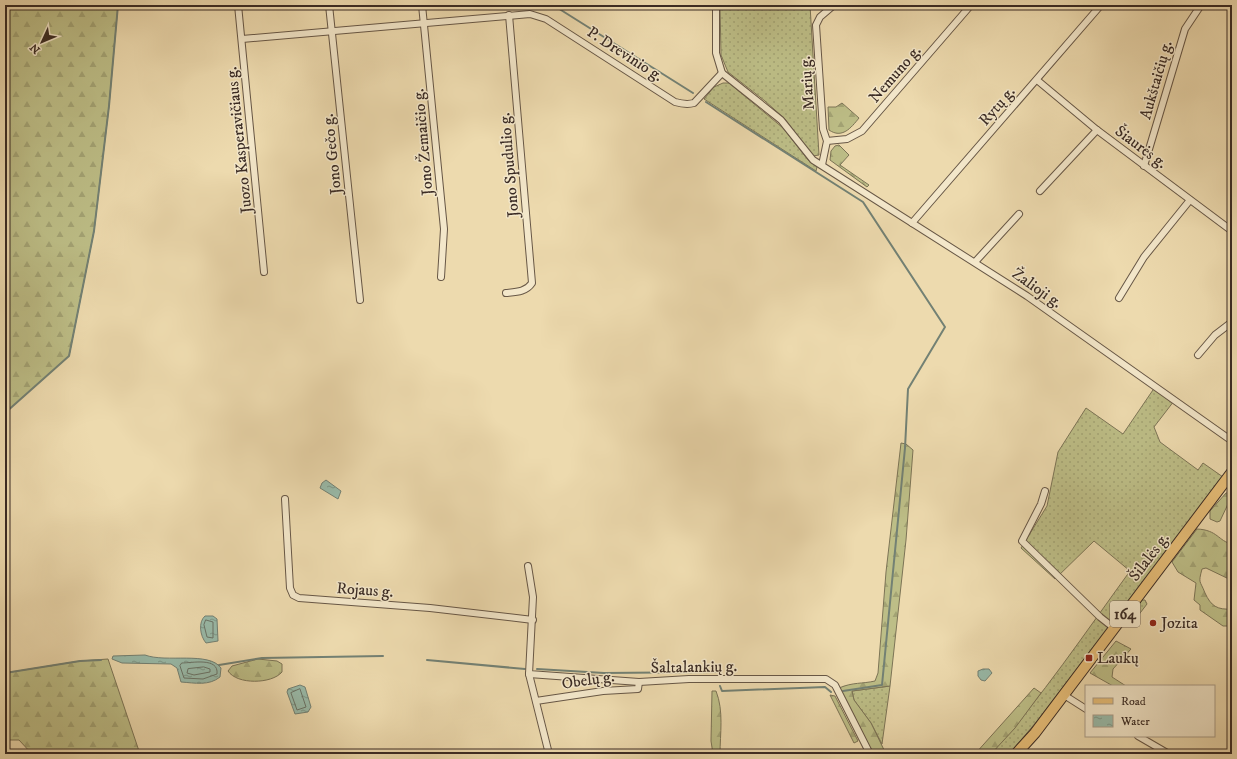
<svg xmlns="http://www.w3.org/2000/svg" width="1237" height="759" viewBox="0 0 1237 759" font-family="'IM FELL DW Pica',serif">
<defs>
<pattern id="grass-dots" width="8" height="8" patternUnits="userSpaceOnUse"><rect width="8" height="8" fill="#bdbe87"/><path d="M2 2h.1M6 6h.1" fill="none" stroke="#a3a374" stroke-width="1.8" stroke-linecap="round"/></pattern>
<pattern id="forest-firs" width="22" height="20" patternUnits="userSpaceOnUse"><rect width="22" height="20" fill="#bdbe87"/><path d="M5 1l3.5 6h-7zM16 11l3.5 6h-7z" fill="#a3a374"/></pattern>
<pattern id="water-ripples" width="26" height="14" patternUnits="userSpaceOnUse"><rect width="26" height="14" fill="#9ba"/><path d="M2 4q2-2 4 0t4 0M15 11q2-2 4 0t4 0" fill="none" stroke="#7e988a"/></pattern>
</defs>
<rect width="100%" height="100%" fill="#eddaae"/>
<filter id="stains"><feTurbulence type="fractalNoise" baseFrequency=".005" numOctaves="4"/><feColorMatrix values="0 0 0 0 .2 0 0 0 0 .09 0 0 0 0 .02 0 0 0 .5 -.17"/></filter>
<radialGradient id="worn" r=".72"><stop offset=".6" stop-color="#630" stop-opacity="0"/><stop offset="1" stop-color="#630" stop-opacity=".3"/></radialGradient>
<g fill="url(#grass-dots)" stroke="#7c7456">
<polygon points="720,5 810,5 819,155 813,156 785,119 765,101 728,72 721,55"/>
<polygon points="723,83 729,83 783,128 808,160 817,167 816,171 704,99 714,87"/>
<path d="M1155,387L1174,401L1154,427L1160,442L1198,470L1203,463L1223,477L1037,721L1011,752L1009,754H991C1042,697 1085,633 1130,571L1094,541L1055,579L1021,548L1047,506L1058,452L1086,408L1123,434Z"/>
<polygon points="1142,600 1145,600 1147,604 1134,621 1130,622 1129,619"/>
<polygon points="890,686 882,744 871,723 854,700 852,691"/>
</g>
<g fill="url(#forest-firs)" stroke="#7c7456">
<polygon points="5,5 118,5 109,106 94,231 69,356 5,413"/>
<path d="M842,103L859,118C851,128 842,139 829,130L828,107H836Z"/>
<polygon points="839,145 849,155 840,165 869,185 867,187 830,160 831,151 835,146"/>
<path d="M901,443L906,444L913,450L906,540L890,686L852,691L854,700L871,723L886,754H873L839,688C853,682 862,684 875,681L878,673L886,572Z"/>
<polygon points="1232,492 1232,501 1228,504 1220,521 1217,522 1210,519 1210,511 1226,493"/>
<path d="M1197,529C1218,530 1218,541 1232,544L1231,580L1206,568L1202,569C1198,584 1200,580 1205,593C1211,606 1217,610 1232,609V626H1223L1200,610V605L1194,600L1196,583L1178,572L1172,562Z"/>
<polygon points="1116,641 1131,649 1113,669 1112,677 1126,686 1113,686 1090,673"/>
<polygon points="108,659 140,754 32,754 19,740 5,740 5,673 80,661"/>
<path d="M258,659L277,661L282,664V672C272,684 237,685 228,671L232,666Z"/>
<polygon points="1034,688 1041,693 1015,728 991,754 975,754"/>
<path d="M712,691H716C724,711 720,734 720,754H713L711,741Z"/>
<polygon points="830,695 835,696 858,741 854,743"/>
</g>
<g fill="url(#water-ripples)" stroke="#738174">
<polygon points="326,480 341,491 338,499 320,488 322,483"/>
<path d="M205,616H213L217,619L218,641L206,643C200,636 198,622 205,616Z"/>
<path d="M145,655C166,663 209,651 221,668L220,677C209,686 195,683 181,682L177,668L171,664L122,663L112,659L113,656Z"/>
<polygon points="983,669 989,669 992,673 985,681 981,680 978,676 978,671"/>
<polygon points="300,685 305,687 311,707 308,712 295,714 287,692 288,689"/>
</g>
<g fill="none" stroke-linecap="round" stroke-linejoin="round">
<g stroke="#6a7367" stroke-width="1">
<polygon points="206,620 213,622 213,638 207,637 204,625"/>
<path d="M182,663C192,663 219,657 217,674L203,679L184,678L180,666Z"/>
<polygon points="204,667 210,669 210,672 194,675 187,673 188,669"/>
<polygon points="300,689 306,707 297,710 291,693"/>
</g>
<g stroke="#738174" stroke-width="2">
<polyline points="553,5 693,93"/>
<polyline points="706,102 863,202 945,327 908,389 905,448 882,685 843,691"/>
<polyline points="5,413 69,356 94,231 109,106 118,5"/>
<polyline points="427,660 525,669"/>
<polyline points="219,665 262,658 383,656"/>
<polyline points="537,669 604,673 718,672"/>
<polyline points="5,673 80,661 101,660"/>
<polyline points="720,686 722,691 825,687 831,692"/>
</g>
<defs>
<g id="minor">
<polyline points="238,5 264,272"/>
<polyline points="329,5 360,300"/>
<polyline points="422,5 444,229 441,277"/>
<polyline points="716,5 716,53 722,73 781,120 813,160 1027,296 1232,441"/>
<path d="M242,39L530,14L546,19L675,102C682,104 687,105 694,103L722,73"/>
<polyline points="1037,80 1097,130 1232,231"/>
<polyline points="827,141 847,139 862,131 971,5"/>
<polyline points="822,165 827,141 823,129 816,25 820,17 834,5"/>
<polyline points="1144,166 1185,29 1201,5"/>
<polyline points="1040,191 1097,130"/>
<polyline points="912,223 1101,5"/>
<polyline points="975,262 1019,214"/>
<path d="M506,293C516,292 526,292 532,283L509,15"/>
<polyline points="1119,298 1144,257 1190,200"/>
<polyline points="1198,355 1215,335 1232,322"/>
<polyline points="1045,491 1041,504 1022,541 1100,617 1114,628"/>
<polyline points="285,499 290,588 293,595 299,598 430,608 533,620"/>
<polyline points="528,566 533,597 529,674 639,682 689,679 826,679 835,685 870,754"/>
<polyline points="529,674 549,754"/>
<polyline points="1064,695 1086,709"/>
<polyline points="536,701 603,691 638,689 639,682"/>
<polyline points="1138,736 1169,754"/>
</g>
<polyline id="primary" points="1016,754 1035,733 1232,472"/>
</defs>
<use href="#minor" stroke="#675746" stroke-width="8"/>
<use href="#primary" stroke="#3a2b24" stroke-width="12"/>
<use href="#minor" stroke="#f3e7ca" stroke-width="6"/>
<use href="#primary" stroke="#e6bd77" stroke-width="10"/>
</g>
<g fill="#8f2418" stroke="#f3e7ca" stroke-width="1.5">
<circle cx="1153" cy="623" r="4"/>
<rect x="1085" y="654" width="8" height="8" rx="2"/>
</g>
<g text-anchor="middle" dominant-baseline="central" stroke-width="3" stroke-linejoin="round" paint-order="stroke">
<rect fill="#f3e7ca" stroke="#726356" stroke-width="1" x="1110" y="601" width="30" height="26" rx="3"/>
<g font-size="15" font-weight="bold" fill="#3a2b24">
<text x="1125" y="614">164</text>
</g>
<g font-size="16" fill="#3a2b24" stroke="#f3e7ca">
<text transform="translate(625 54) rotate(33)">P. Drevinio g.</text>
<text transform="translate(895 74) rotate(-49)">Nemuno g.</text>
<text transform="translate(1156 80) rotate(-74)">Aukštaičių g.</text>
<text transform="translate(807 83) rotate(-94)">Marių g.</text>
<text transform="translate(997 106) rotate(-49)">Rytų g.</text>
<text transform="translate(239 140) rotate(-96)">Juozo Kasperavičiaus g.</text>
<text transform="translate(423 142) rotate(-95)">Jono Žemaičio g.</text>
<text transform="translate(1141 147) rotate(37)">Šiaurės g.</text>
<text transform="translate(332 154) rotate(-96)">Jono Gečo g.</text>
<text transform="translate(509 165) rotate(-95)">Jono Spudulio g.</text>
<text transform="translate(1037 288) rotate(35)">Žalioji g.</text>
<text transform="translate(1149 557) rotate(-53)">Šilalės g.</text>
<text transform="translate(365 590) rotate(4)">Rojaus g.</text>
<text transform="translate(694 667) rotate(-1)">Šaltalankių g.</text>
<text transform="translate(588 680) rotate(-8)">Obelų g.</text>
</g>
<g font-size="16" fill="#3a2b24" stroke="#f3e7ca" text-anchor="start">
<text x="1161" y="623">Jozita</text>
<text x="1097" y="658">Laukų</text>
</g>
</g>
<rect width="1237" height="759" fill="none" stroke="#eddaae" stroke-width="20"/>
<rect x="6" y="6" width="1225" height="747" fill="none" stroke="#3a2b24" stroke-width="2"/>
<rect x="10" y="10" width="1217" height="739" fill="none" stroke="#3a2b24"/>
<rect x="1085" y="685" width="130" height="52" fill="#f3e7ca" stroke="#a99c88"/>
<rect x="1093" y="698" width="20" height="6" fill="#e6bd77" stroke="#a99c88"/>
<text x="1121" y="705" font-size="12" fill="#3a2b24">Road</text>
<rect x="1093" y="715" width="20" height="12" fill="url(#water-ripples)" stroke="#a99c88"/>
<text x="1121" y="725" font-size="12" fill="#3a2b24">Water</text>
<g transform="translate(42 42) rotate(226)" stroke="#f3e7ca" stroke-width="3" paint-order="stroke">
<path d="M0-3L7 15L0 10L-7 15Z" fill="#3a2b24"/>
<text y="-6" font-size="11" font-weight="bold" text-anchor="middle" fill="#3a2b24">N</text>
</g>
<rect width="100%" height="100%" filter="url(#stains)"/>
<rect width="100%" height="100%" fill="url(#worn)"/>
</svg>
